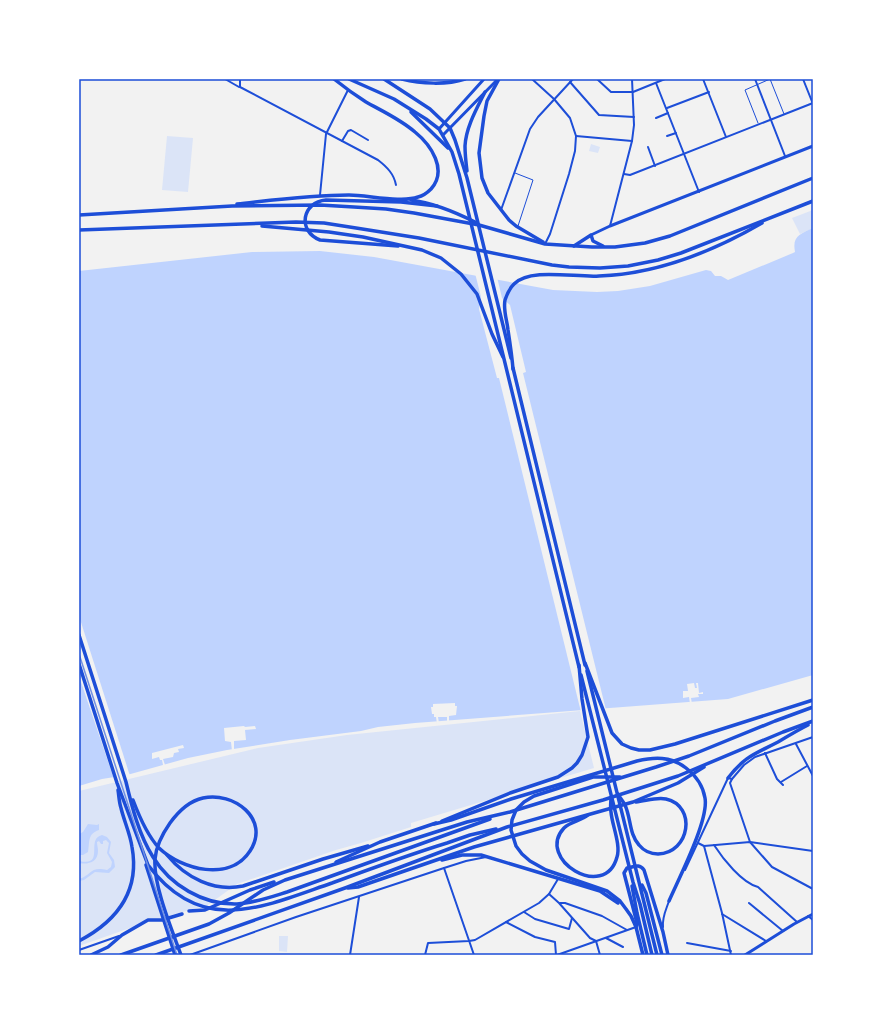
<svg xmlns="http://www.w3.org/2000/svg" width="892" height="1034" viewBox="0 0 892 1034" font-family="Montserrat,sans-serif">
<rect width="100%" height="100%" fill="#f2f2f2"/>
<g fill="#dbe4f7">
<polygon points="167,136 193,138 188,192 162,190"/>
<polygon points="591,144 600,147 598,153 589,151"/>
<polygon points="813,210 813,228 800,234 792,218"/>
<polygon points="580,711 594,768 411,823 411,827 361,843 336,850 237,884 208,905 150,921 79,946 79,791 258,748 347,735"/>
<polygon points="279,936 288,936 287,952 279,951"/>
</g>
<g fill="#bfd3fe">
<path d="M813,228V675L728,699L415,723L378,727L361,731L290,740L227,750L188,758L127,775L102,779L79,786V271L252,252L320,251L374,257L553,290L597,292L618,291L650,286L706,270L711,271L715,276H721L728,280L793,253L795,252C792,236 800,234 813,228Z"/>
<path d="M88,824L97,825L99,824V830C87,834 90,842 88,852L83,855H79V834L83,832Z"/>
<path d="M102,835L107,837L111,842L109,853L114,860L115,867L109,873L95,872L84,880L79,881V879C92,875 90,866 107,870L111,867L112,862L107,853L109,843L106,840L103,841V844H101L99,841L97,842C97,845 98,848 98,851C98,862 88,865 79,863V861C106,867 85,839 102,835Z"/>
</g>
<g fill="#f2f2f2">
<polygon points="475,273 497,277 502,298 510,305 526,372 523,373 606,710 581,712 499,378 497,378 479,309 481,297"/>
<polygon points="79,616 130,776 114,779 79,676"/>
<polygon points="694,683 695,688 697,688 696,683 698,683 699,693 703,692 703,694 698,694 699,697 691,698 692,704 690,704 689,697 683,698 683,691 688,691 687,684"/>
<polygon points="455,703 455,706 457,706 456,715 449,716 449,722 447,722 447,717 438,717 439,723 437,724 436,717 434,717 434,714 432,714 431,707 433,707 433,704"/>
<polygon points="244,726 245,727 255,726 256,729 245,730 246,740 234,741 234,751 232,751 231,742 225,741 224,728"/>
<polygon points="183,745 184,748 178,749 179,752 174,753 173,757 163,759 165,765 163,765 162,760 160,760 159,757 152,759 152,753"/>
</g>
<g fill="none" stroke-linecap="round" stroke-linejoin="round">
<g stroke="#1d4ed8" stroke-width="1">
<polyline points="758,123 745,90 770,79 784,114"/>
<polyline points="515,173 533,180 518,226"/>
</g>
<g stroke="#1d4ed8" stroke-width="2">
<polyline points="225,79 239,87"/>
<path d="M240,79V87L378,160C387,167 394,174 396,185"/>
<polyline points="532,79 554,99 570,118 576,136 575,151 569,174 550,234 545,244"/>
<polyline points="597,79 611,92 633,92 665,79"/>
<polyline points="703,79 726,137"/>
<polyline points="755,79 785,156"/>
<polyline points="803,79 813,104"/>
<polyline points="570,82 599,115 634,117"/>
<polyline points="656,83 699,192"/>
<polyline points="667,108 709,92"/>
<polyline points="656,118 668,113"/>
<polyline points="576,136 632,141"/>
<polyline points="667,136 676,133"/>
<polyline points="342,141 348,131 351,130 368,140"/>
<polyline points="648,147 655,166"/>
<polyline points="624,174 630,175 813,103"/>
<polyline points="320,195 326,134 348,90"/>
<polyline points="501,210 530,129 538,117 573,79"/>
<polyline points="610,226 632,141 634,125 632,79"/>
<polyline points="796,744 813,776"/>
<polyline points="765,753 777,779 783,785"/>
<polyline points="732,779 744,765 755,757 813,737"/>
<polyline points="781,782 807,766"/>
<polyline points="698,843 704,846 750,842 813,851"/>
<path d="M714,845C723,859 742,883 758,887L797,922"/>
<polyline points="704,846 722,913 731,955"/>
<polyline points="444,868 474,955"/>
<polyline points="685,870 728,778 732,779 730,783 750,842 772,867 813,889"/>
<polyline points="549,894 559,903 590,938 596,941 600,955"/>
<polyline points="560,903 565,903 602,916 627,930"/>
<polyline points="749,903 783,931"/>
<polyline points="524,912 535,919 569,929 572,918"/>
<polyline points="722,914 766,941"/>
<polyline points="808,916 813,920"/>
<polyline points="506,922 535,937 555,942 556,955"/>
<path d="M663,927C662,917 666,910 669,901"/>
<polyline points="606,938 623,947"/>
<polyline points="687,943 731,951"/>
<polyline points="79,950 119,936"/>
<polyline points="190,955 296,917 444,868 466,861 486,857"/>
<polyline points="350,955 359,897"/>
<polyline points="425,955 428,943 469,941 475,940 539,903 549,894 558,879"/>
<polyline points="557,955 636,927"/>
</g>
<g stroke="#1d4ed8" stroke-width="3">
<polyline points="591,235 610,226 813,146"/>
<polyline points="745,955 794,924 813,914"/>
</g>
<g stroke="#1d4ed8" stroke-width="3">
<polyline points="439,129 484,79"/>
<polyline points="443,135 498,79"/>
</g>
<g stroke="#1d4ed8" stroke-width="3.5">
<polyline points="349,79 394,99 426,119 439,129 452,152 459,174 579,667"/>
<polyline points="384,79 430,109 450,128 455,140 467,178 511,358"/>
<path d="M402,79C421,84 447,85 465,79"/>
<polyline points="411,112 448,148"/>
<path d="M467,171C466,163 465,154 465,146C466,127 477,108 485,92"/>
<polyline points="513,368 585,665"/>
<polyline points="587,671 657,955"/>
<polyline points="581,675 633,882 640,904 652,955"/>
<polyline points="642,885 646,893 662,955"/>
<polyline points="632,886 637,913 647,955"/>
<path d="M643,955L636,927L637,923L624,873L627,868C634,867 639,863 644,870L663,932L668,955"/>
</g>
<g stroke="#1d4ed8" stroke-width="3.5">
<polyline points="499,79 487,101 484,116 479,153 482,178 488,193 509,220 516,226 543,242"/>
<path d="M411,200C434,203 455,212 475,222"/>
<path d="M237,204C274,200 311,195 349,195C367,195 402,203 418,197C423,196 427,193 431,189C448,170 431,145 415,132C400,119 382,111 366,102C355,95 344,87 334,79"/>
<polyline points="79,215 232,206 320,205 354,207 386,209 414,213 479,225 545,244 592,247 615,247 645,243 670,236 813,178"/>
<polyline points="262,226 329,232 363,237 422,250 441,258 461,274 477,294 492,334 503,357"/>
<polyline points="79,230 296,222 324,223 356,228 419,238 552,265 569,267 600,268 628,266 658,260 681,253 813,201"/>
<path d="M398,246L320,240C297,231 302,202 326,200L401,202L437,206"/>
<polyline points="574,246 591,235 593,241 603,246"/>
<path d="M513,369C512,356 510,343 508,330C507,320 503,310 505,300C507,294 510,288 514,284C530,267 577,278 599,276C657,274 712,252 762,223"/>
<path d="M79,635L126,782C132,807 139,835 153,857C170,885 203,905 237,904C254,903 271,897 287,892L490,819"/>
<polyline points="585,663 612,733 622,744 631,748 639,750 650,750 675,744 813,700"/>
<path d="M79,664L117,783L148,865C202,937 262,907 332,883C370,869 408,855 447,843L470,835L496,829"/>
<polyline points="620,777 593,777 534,796 524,802 516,810 512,820 511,830 516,846 522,854 530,861 546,870 607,891 620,901 626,909 631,916 636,927"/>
<path d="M728,778C745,756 755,754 778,742C788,736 798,730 808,725"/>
<path d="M618,794C620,798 623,801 625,805C631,818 629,834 639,845C644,851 651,854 658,854C690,853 697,806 666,799C656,797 646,801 636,802"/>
<path d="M133,800C139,816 147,835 159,848C182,870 230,882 250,851C271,819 233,791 203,798C189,801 178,812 170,823C163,833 156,846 155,859C153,885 172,930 181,955"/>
<path d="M588,815C581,821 571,821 564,828C535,859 605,902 617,857C621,845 612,825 611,812C610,807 611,802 611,797"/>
<polyline points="442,821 510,793 558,777 572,768 577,763 582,755 588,737 582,699 579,665"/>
<path d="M434,824L451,820L511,799L637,761C654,757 671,756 686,768C695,775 703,786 705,798C709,820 679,878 669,901"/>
<path d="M167,855C186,878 214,892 243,886L323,859L368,846"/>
<polyline points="442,860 462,855 481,855 600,891 618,903"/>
<polyline points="336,862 380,842 436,823"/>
<polyline points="146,865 175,955"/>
<polyline points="348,888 358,887 474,847 633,802 678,783 704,767"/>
<polyline points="189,911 205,910 250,890 274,882"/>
<path d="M79,941C117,921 140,891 132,847C130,833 124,821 121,808C119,802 119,796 118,790"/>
<polyline points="91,955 108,947 122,935 148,920 162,920 182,914"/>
<polyline points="121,955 209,924 229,913 263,890 285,880 467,822 510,812 656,767 689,756 775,721 813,707"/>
<polyline points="156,955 345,888 507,827 603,800 678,776 783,732 813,721"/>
</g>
<polyline stroke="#7290e2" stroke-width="1.5" points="79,654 177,955"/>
</g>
<rect width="892" height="1034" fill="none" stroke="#ffffff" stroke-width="160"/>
<rect x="80" y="80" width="732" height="874" fill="none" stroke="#1d4ed8" stroke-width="1.5"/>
</svg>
